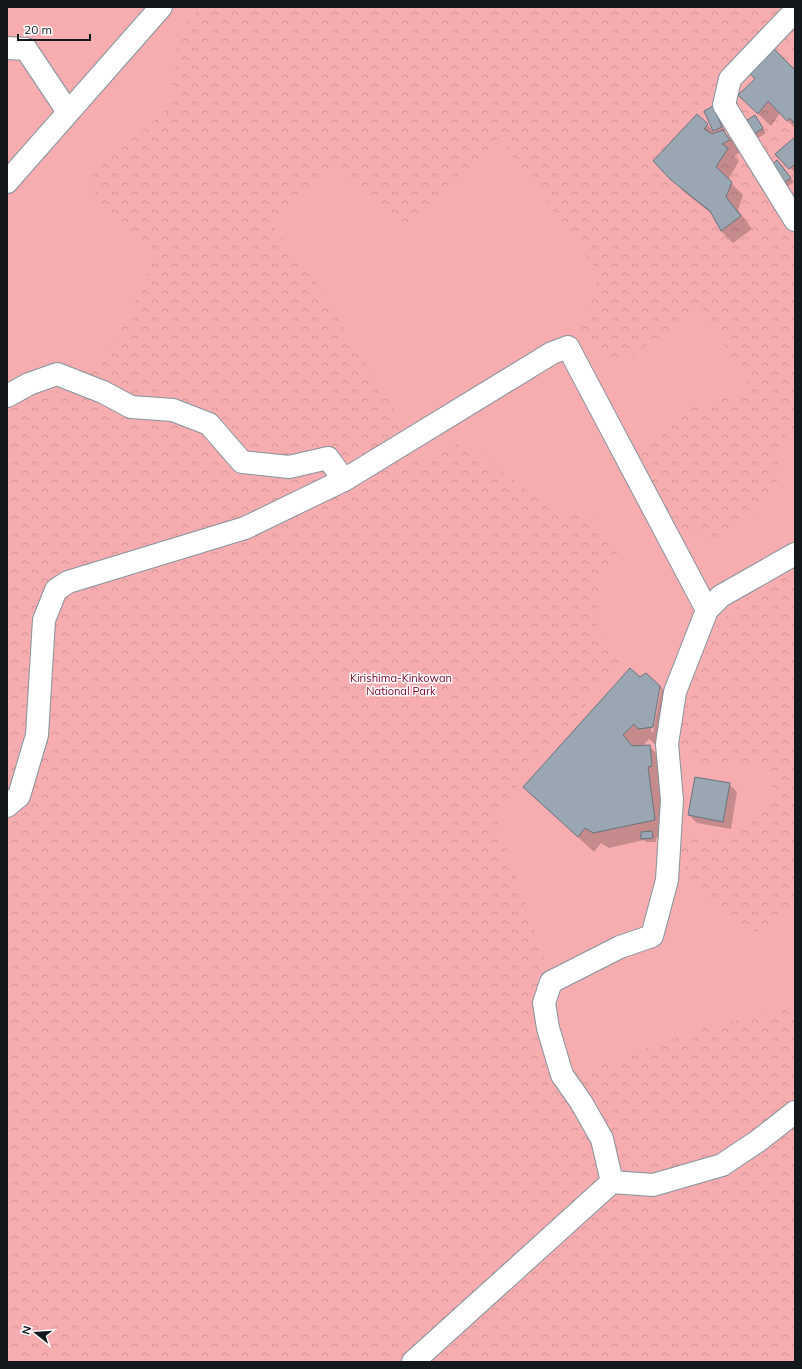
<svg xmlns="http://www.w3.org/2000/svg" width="802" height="1369" viewBox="0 0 802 1369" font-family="Mulish,sans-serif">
<defs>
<pattern id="forest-crowns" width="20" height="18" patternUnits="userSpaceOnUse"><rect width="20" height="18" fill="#f7adb0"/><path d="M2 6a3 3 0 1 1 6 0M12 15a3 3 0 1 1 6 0" fill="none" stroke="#d39497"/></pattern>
</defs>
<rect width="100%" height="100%" fill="#d5e3ef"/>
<rect fill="#f7adb0" x="7" y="7" width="788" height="1355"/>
<g fill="url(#forest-crowns)">
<polygon points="202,7 795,7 795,426 780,441 776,492 751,519 714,540 677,528 648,486 635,454 692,406 752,391 700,306 618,366 581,330 600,274 499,138 407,227 330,167 271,223 318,285 426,461 464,440 550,509 590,515 617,544 617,557 599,576 597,626 622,663 523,777 497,821 545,960 532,1020 554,1081 707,1027 785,1009 795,1011 795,1362 7,1362 7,405 33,386 62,393 119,336 156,253 96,198 91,175 171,106 179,29"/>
<polygon points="795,571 795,908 758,932 737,925 688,886 679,837 699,840 734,834 775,798 769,766 693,763 678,746 687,694 718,624 747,598"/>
</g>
<g fill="#0003" fill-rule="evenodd">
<polygon points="795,71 795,128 780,113 771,126 751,107"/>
<polygon points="713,107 717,111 725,131 724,132 735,143 741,152 734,156 739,161 728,180 743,195 738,210 752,229 733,243 721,231 713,215 684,192 672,179 697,116 715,132 705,111"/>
<polygon points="755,117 766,133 756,139 752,135"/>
<polygon points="795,138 795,173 790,168"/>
<polygon points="781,165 794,182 788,186 785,183"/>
<path d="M640,678L660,686L675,702L668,742L655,744L649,739L642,747L649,746L665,762L670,835L656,838V842H646L644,840L609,848L601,843L594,852L524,787ZM659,689H661L653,732H651Z"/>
<polygon points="729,784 737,792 731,829 697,823 689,815"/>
</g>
<g fill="#9aa7b2" stroke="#67747e">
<polygon points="770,45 795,70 795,124 790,118 787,121 768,101 758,114 738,95 755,79 747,70"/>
<polygon points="713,106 722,127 713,131 704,111"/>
<polygon points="697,114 708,124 704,129 712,134 723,130 730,140 722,144 728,148 716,167 732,182 726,197 741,216 721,231 710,211 671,180 653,161"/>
<polygon points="755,115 763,128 751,136 743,123"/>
<polygon points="795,137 795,164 789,169 775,154"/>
<polygon points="777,160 791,178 784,183 770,166"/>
<polygon points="630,668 640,677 646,673 660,686 653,727 638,729 634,724 623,735 632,746 650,745 652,766 648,767 655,820 593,833 585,828 578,837 523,787"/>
<polygon points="695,777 730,783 723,822 688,815"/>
<polygon points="652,831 653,838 641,839 641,832"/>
</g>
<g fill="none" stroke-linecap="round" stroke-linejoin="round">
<defs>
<g id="minor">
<polyline points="795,11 730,79 724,105 795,220"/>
<polyline points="7,48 26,49 68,112"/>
<polyline points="7,182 161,7"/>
<polyline points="7,396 29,384 57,374 103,392 131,407 173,410 209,424 242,462 289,467 328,458 344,480"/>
<polyline points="7,806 19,796 37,735 44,620 56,590 68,582 245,528 344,480 552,353 568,347 707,610"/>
<polyline points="612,1182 602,1139 581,1102 562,1075 548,1028 544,1003 551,982 620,947 652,936 667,880 672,800 667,744 675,692 707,610 721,596 795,554"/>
<polyline points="413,1362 612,1182 653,1185 722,1165 758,1141 795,1112"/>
</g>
</defs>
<use href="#minor" stroke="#84929c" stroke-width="24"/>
<use href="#minor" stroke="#fff" stroke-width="22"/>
</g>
<g text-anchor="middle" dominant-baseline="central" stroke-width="3" stroke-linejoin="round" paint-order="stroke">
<g font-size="11" fill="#790020" stroke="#fff">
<text x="401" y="678">Kirishima-Kinkowan<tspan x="401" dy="13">National Park</tspan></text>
</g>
</g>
<rect width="802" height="1369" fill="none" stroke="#13181c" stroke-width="16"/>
<g transform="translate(36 1333) rotate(287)" stroke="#ffffff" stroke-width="3" paint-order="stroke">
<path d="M0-3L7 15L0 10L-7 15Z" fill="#13181c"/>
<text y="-6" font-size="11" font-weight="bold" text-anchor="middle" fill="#13181c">N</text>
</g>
<path d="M18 34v6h72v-6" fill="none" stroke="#13181c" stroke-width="2"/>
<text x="24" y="34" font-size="12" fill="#13181c" stroke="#ffffff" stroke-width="3" paint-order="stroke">20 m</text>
</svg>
